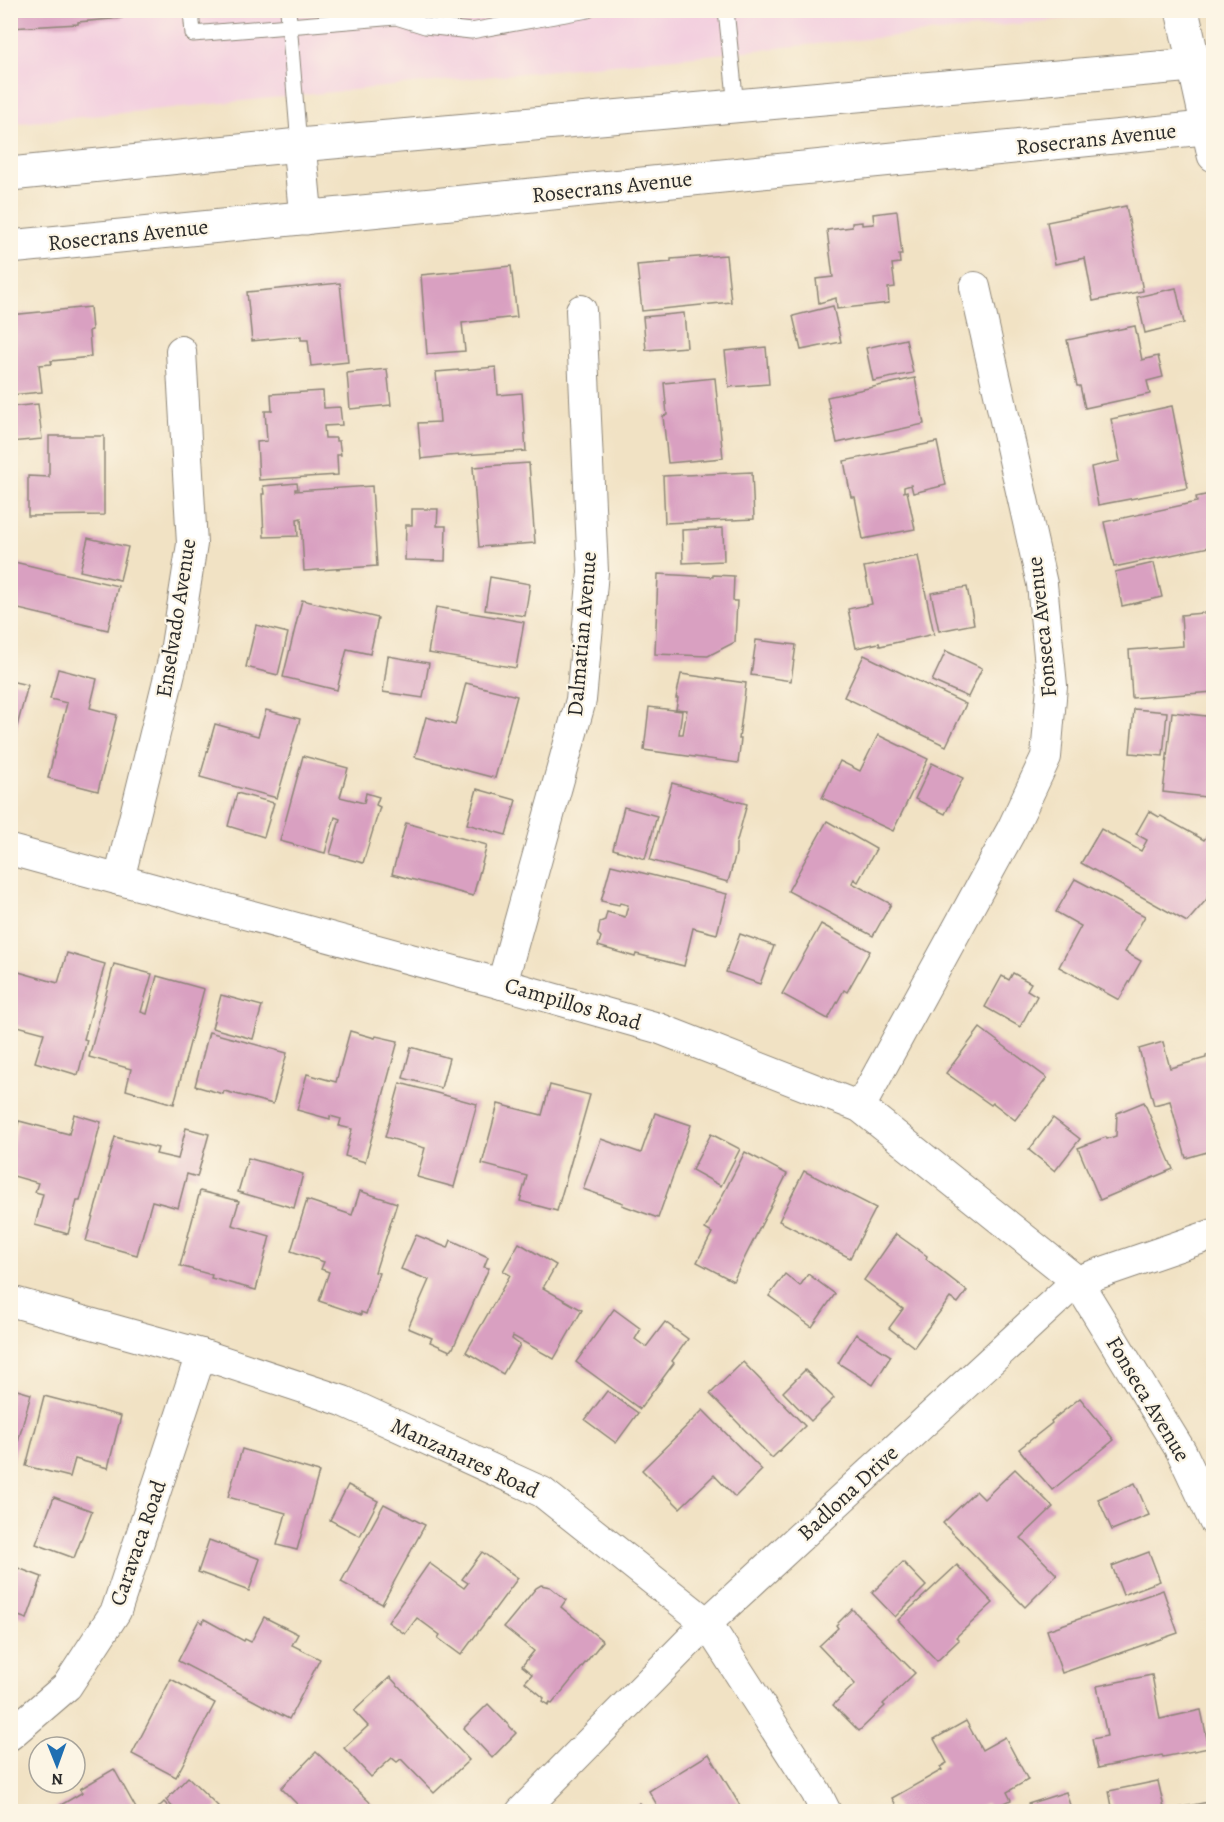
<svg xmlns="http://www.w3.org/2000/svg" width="1224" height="1822" viewBox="0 0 1224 1822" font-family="Alegreya,serif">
<rect width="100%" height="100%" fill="#fcf5e5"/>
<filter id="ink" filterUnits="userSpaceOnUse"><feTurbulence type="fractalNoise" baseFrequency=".0167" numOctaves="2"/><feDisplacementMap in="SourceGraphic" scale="12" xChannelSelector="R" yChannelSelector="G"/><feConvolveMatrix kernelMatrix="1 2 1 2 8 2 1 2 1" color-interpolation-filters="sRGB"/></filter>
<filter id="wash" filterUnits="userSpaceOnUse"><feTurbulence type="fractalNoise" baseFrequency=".008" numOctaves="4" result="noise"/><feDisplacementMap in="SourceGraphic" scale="24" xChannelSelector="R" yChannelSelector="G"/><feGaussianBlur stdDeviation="1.35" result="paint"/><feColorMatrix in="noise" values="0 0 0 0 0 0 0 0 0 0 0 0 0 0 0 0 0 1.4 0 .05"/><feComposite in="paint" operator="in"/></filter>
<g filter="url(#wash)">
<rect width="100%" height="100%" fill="#f1e2c4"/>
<polygon fill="#f3cfdf" points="11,11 1109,11 1107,15 11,124"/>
<g id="blocks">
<g fill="#d9a0c1">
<polygon points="10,10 121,10 122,18 78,22 78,24 10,28"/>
<polygon points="1126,206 1143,291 1093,301 1085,258 1055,264 1047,222"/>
<polygon points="897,211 902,255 899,255 900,263 892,264 895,287 888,288 889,303 837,309 836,298 819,303 816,279 833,277 827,230 852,227 852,223 862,222 862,225 874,224 873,214"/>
<polygon points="726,255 731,302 642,311 637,265 671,262 671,259"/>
<polygon points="511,266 517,317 462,323 465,351 427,354 421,275"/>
<polygon points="340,283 348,362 311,366 308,340 301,340 301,336 252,341 247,292"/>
<polygon points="1176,288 1184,323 1145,333 1137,297"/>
<polygon points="833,306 841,342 801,350 793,316"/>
<polygon points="90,307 92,330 89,331 91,357 51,361 52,364 39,365 42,392 10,395 10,315"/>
<polygon points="684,313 687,347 646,350 643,317"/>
<polygon points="1135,326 1142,360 1158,356 1163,377 1147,381 1150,394 1085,408 1080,386 1077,386 1067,340"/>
<polygon points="906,339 913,373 873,381 866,348"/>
<polygon points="766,347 769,384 729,387 725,351"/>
<polygon points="496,367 498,395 522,393 526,451 447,456 421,459 418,423 440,422 436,372"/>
<polygon points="387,369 391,405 350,409 347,373"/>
<polygon points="715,378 723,458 668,463 663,416 667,415 664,383"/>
<polygon points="915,378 924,424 837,443 827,397"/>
<polygon points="323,391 324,408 340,407 342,425 324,426 325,438 336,438 336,441 339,441 341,455 337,455 338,475 259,480 257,442 267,441 265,411 272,411 271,394"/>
<polygon points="38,404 42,439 10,442 10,407"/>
<polygon points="1172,406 1188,488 1098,505 1091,467 1120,461 1111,419"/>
<polygon points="49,436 104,436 104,515 28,516 28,476 49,477"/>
<polygon points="937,442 946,485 913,493 911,485 904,487 904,492 907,491 915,529 863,539 855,497 851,497 844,461"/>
<polygon points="529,463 535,543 479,547 473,467"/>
<polygon points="752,472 754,519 665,523 663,476"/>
<polygon points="297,483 298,489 295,489 295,491 372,486 377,566 304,571 301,518 297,519 298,536 264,537 262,494 264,494 263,486"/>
<polygon points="1214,493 1214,546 1114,567 1104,522 1197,502 1196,497"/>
<polygon points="412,509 438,509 437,526 446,526 445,561 405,560 406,525 412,525"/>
<polygon points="723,528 724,561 683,563 682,530"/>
<polygon points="88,538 128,547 120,580 80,571"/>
<polygon points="918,556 934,634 880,646 879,643 856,648 848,609 872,604 864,567"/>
<polygon points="10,561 118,586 108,630 10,607"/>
<polygon points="1154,563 1162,597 1122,606 1115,572"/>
<polygon points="658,574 713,577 713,575 734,576 733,601 737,601 735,642 708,656 655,654"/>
<polygon points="490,577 530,584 525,616 485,610"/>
<polygon points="967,587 974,624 939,631 931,593"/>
<polygon points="302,600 378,618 370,654 347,649 337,690 283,677"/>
<polygon points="436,607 524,622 516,668 428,653"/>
<polygon points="1214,612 1214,692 1132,698 1129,650 1183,646 1181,615"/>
<polygon points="256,625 288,633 278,675 246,667"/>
<polygon points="756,640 796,645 791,681 751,675"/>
<polygon points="946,651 982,668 968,697 932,681"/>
<polygon points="864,655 966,704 946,746 844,697"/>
<polygon points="388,656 429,663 423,698 383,692"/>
<polygon points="58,669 97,679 90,708 117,715 98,791 48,778 67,703 50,699"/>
<polygon points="681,674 746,683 739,739 741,739 738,763 644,750 649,707 682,711 679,734 683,734 687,710 676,709 678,698 676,698"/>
<polygon points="10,681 28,685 11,749 10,749"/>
<polygon points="466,683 517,696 495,778 415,757 426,717 455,725"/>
<polygon points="1134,709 1167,712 1163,756 1130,753"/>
<polygon points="266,710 300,719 277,798 200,777 215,724 258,736"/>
<polygon points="1172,712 1214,717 1214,798 1163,792"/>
<polygon points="878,735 928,759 893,831 822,798 840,761 860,771"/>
<polygon points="303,756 348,768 340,797 364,803 366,793 379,797 376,805 380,807 363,863 330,854 340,819 335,817 325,853 280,841"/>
<polygon points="932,763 963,778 945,814 915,799"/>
<polygon points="672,783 747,804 736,844 736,853 728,882 650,860"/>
<polygon points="477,789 516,800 506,835 467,824"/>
<polygon points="237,793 274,803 264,837 228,826"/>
<polygon points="624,807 657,816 645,859 613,849"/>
<polygon points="1149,811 1159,817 1161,816 1204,840 1214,826 1214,861 1207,899 1187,922 1081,863 1101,829 1141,851 1147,840 1136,834"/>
<polygon points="827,821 876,849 858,882 854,879 852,883 891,904 873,936 788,891"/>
<polygon points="406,823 487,845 473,896 392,874"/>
<polygon points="611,865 727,894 717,934 693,928 684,966 636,954 635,957 598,946 601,937 598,934 600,922 605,920 607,912 625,917 628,905 620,903 619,905 601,901"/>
<polygon points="1075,879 1145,916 1125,952 1141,961 1119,1000 1059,967 1081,926 1056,912"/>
<polygon points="821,924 870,951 847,992 844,990 828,1019 782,994"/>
<polygon points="740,934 774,946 760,984 726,972"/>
<polygon points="67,953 105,964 84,1039 87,1040 78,1075 35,1062 44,1033 10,1024 10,987 15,971 58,983"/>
<polygon points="114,964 152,974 141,1012 147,1014 157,976 204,989 174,1104 126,1090 131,1069 89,1057"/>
<polygon points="1013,973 1031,983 1027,990 1037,996 1020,1027 985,1007 1002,976 1009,980"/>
<polygon points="221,995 262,1006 253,1039 212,1028"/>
<polygon points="980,1028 1047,1078 1015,1120 993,1103 991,1105 946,1073"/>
<polygon points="350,1031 375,1038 376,1036 398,1041 365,1162 345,1156 352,1129 339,1126 341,1119 330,1116 330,1119 297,1110 307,1074 336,1082"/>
<polygon points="209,1032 287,1053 273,1104 224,1091 223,1094 195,1086"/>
<polygon points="1163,1042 1170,1068 1206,1058 1206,1055 1214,1053 1214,1150 1186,1158 1170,1101 1154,1105 1139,1049"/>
<polygon points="411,1047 449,1058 441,1088 403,1078"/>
<polygon points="400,1083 477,1104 454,1187 417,1177 425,1148 385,1137"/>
<polygon points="550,1085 590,1095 557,1211 520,1201 527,1176 482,1164 498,1104 542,1115"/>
<polygon points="1144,1102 1173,1169 1100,1200 1078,1148 1106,1137 1107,1139 1116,1136 1117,1113"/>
<polygon points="655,1113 691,1125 658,1218 622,1205 623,1203 583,1189 601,1139 641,1153"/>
<polygon points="74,1114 101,1122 80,1201 77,1201 68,1234 35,1225 43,1194 35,1192 38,1183 10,1175 10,1152 19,1121 69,1134"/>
<polygon points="1053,1118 1080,1139 1055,1171 1029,1150"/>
<polygon points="186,1128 209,1134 197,1177 187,1174 178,1208 152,1201 137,1255 86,1241 115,1137 158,1148 156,1154 178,1159"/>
<polygon points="711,1134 740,1149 721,1186 692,1170"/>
<polygon points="745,1152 787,1174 733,1281 697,1262 712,1233 705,1229"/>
<polygon points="248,1158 303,1174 294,1208 238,1192"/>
<polygon points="804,1171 876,1208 850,1258 779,1221"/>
<polygon points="200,1191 239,1201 232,1225 270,1236 256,1290 211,1278 212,1275 180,1266"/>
<polygon points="360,1191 397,1203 375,1272 379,1273 366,1314 361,1312 361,1315 319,1301 329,1272 321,1269 324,1262 291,1251 307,1200 352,1215"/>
<polygon points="896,1234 927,1256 926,1259 967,1291 958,1303 950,1298 914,1347 889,1328 903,1309 864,1280"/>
<polygon points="416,1235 448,1248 451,1240 488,1257 484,1267 489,1268 453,1348 452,1348 450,1351 430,1342 432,1338 408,1328 429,1280 401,1269"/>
<polygon points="519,1243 556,1265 543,1288 582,1310 554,1359 513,1336 512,1339 520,1345 503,1374 466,1352 510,1275 503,1271"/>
<polygon points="785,1274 800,1286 808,1274 835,1294 812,1327 769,1296"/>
<polygon points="614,1309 641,1329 635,1339 646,1347 665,1322 688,1339 672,1361 674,1363 640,1409 576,1362"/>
<polygon points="856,1334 891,1356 873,1385 838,1363"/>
<polygon points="743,1362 805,1426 772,1458 710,1394"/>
<polygon points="805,1370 834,1398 811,1421 783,1392"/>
<polygon points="10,1388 31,1394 11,1468 10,1468"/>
<polygon points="607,1391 638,1413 616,1443 585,1420"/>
<polygon points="44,1396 121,1416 108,1468 75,1459 70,1477 26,1466"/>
<polygon points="1080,1398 1114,1440 1052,1490 1019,1449 1052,1423 1051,1421"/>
<polygon points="703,1410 762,1470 735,1497 714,1475 680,1508 642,1470"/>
<polygon points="242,1449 319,1472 297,1550 277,1545 286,1513 228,1497"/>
<polygon points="1015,1469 1053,1507 1021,1538 1057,1575 1025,1607 943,1523 976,1491 984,1499"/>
<polygon points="1135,1483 1149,1515 1112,1530 1098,1499"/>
<polygon points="348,1485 378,1501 360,1536 330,1520"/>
<polygon points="54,1497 92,1511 74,1558 36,1544"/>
<polygon points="384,1504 425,1525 382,1604 341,1582"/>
<polygon points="209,1540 260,1559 249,1591 198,1572"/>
<polygon points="482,1552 518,1578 461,1655 438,1638 440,1635 417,1618 405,1634 388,1622 429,1563 464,1588 468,1583 462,1579"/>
<polygon points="1149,1552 1160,1581 1123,1595 1112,1566"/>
<polygon points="903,1562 926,1586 895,1617 872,1593"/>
<polygon points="10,1565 42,1577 27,1619 10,1613"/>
<polygon points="957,1565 993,1603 956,1637 959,1640 937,1661 898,1620"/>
<polygon points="541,1585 550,1587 566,1600 561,1607 603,1641 552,1704 550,1702 548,1705 542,1701 544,1698 525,1682 532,1674 522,1666 534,1651 504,1627 536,1588"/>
<polygon points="1163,1590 1178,1633 1062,1673 1047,1630"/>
<polygon points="852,1609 915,1673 883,1704 885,1706 859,1731 833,1705 855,1684 819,1646 838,1628 836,1625"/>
<polygon points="264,1617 298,1634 292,1645 320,1659 289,1719 178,1661 199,1620 203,1623 204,1619 244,1641 245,1639 251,1642"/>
<polygon points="1152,1675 1160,1719 1201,1710 1209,1748 1163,1757 1162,1755 1098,1768 1092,1739 1107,1736 1097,1686"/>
<polygon points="390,1677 469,1760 434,1793 401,1759 397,1762 392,1758 371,1777 344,1748 368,1726 354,1711"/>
<polygon points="171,1679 215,1703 176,1777 132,1754"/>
<polygon points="488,1704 516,1733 492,1758 464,1728"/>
<polygon points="966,1721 982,1750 1005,1737 1028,1780 1007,1792 1011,1800 990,1810 986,1803 969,1812 900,1812 892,1798 942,1770 940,1767 947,1763 934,1739"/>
<polygon points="316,1752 375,1807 371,1812 305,1812 281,1788"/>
<polygon points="709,1754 744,1812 661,1812 649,1791"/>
<polygon points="114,1769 138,1812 49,1812 83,1792 80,1789"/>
<polygon points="188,1777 218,1806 213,1812 177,1812 166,1800"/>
<polygon points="1158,1781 1165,1812 1113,1812 1109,1791"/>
<polygon points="1066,1792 1072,1812 1030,1812 1028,1804"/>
<polygon points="1214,1801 1214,1812 1167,1812 1167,1810"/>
<polygon points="164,1802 173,1812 154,1812"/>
<polygon points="639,1803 647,1812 631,1812"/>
</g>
</g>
</g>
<g filter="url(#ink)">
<use href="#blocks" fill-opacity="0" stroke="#8e8678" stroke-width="1.5"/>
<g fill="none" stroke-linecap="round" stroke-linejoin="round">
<defs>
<g id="lane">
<polyline points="191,10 193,34 396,17 425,26 471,31 588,10"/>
<polyline points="288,10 299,145"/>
<polyline points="726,10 736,106"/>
</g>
<g id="street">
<polyline points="10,850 502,984 658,1028 860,1107 1077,1281 1181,1451 1214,1521"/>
<polyline points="119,880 175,652 192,544 181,351"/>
<polyline points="502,984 581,700 593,572 581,310"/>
<polyline points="860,1107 1012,829 1046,757 1052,686 1042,584 975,287"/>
<polyline points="10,1301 201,1354 343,1401 542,1492 707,1623 816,1792 826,1812"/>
<polyline points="10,1735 67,1686 116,1611 201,1354"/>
<polyline points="521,1812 707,1623 1077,1281 1214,1234"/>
</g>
<g id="primary">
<polyline points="1182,10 1214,155"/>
<polyline points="299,145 306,218"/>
<polyline points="10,174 299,145 1214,63"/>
<polyline points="10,247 1214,127"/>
</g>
</defs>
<use href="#lane" stroke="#8e8678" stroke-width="17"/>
<use href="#street" stroke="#8e8678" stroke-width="32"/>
<use href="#primary" stroke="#8e8678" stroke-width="35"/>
<use href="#lane" stroke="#fff" stroke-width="15"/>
<use href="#street" stroke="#fff" stroke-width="30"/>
<use href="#primary" stroke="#fff" stroke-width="33"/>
</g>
</g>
<g text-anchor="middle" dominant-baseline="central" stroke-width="4.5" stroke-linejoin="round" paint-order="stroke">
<g font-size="22" fill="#2b2b2b" stroke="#fcf5e5">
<text transform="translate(1096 139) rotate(-6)">Rosecrans Avenue</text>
<text transform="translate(612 187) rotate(-6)">Rosecrans Avenue</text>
<text transform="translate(128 235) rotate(-6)">Rosecrans Avenue</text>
<text transform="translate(176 618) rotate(-81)">Enselvado Avenue</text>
<text transform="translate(1042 627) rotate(-96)">Fonseca Avenue</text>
<text transform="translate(582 634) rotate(-85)">Dalmatian Avenue</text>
<text transform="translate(573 1004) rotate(16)">Campillos Road</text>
<text transform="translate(1148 1399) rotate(59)">Fonseca Avenue</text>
<text transform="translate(465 1458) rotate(25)">Manzanares Road</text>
<text transform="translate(848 1493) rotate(-43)">Badlona Drive</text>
<text transform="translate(138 1543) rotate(-71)">Caravaca Road</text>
</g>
</g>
<rect width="1224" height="1822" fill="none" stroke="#fcf5e5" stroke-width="36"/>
<g transform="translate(57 1765) rotate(179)"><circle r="28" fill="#fcf5e5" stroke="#a8a49b" stroke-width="1.5"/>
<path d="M0-4.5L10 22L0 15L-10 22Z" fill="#1f6fb2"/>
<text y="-9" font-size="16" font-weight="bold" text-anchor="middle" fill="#2b2b2b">N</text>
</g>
</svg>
